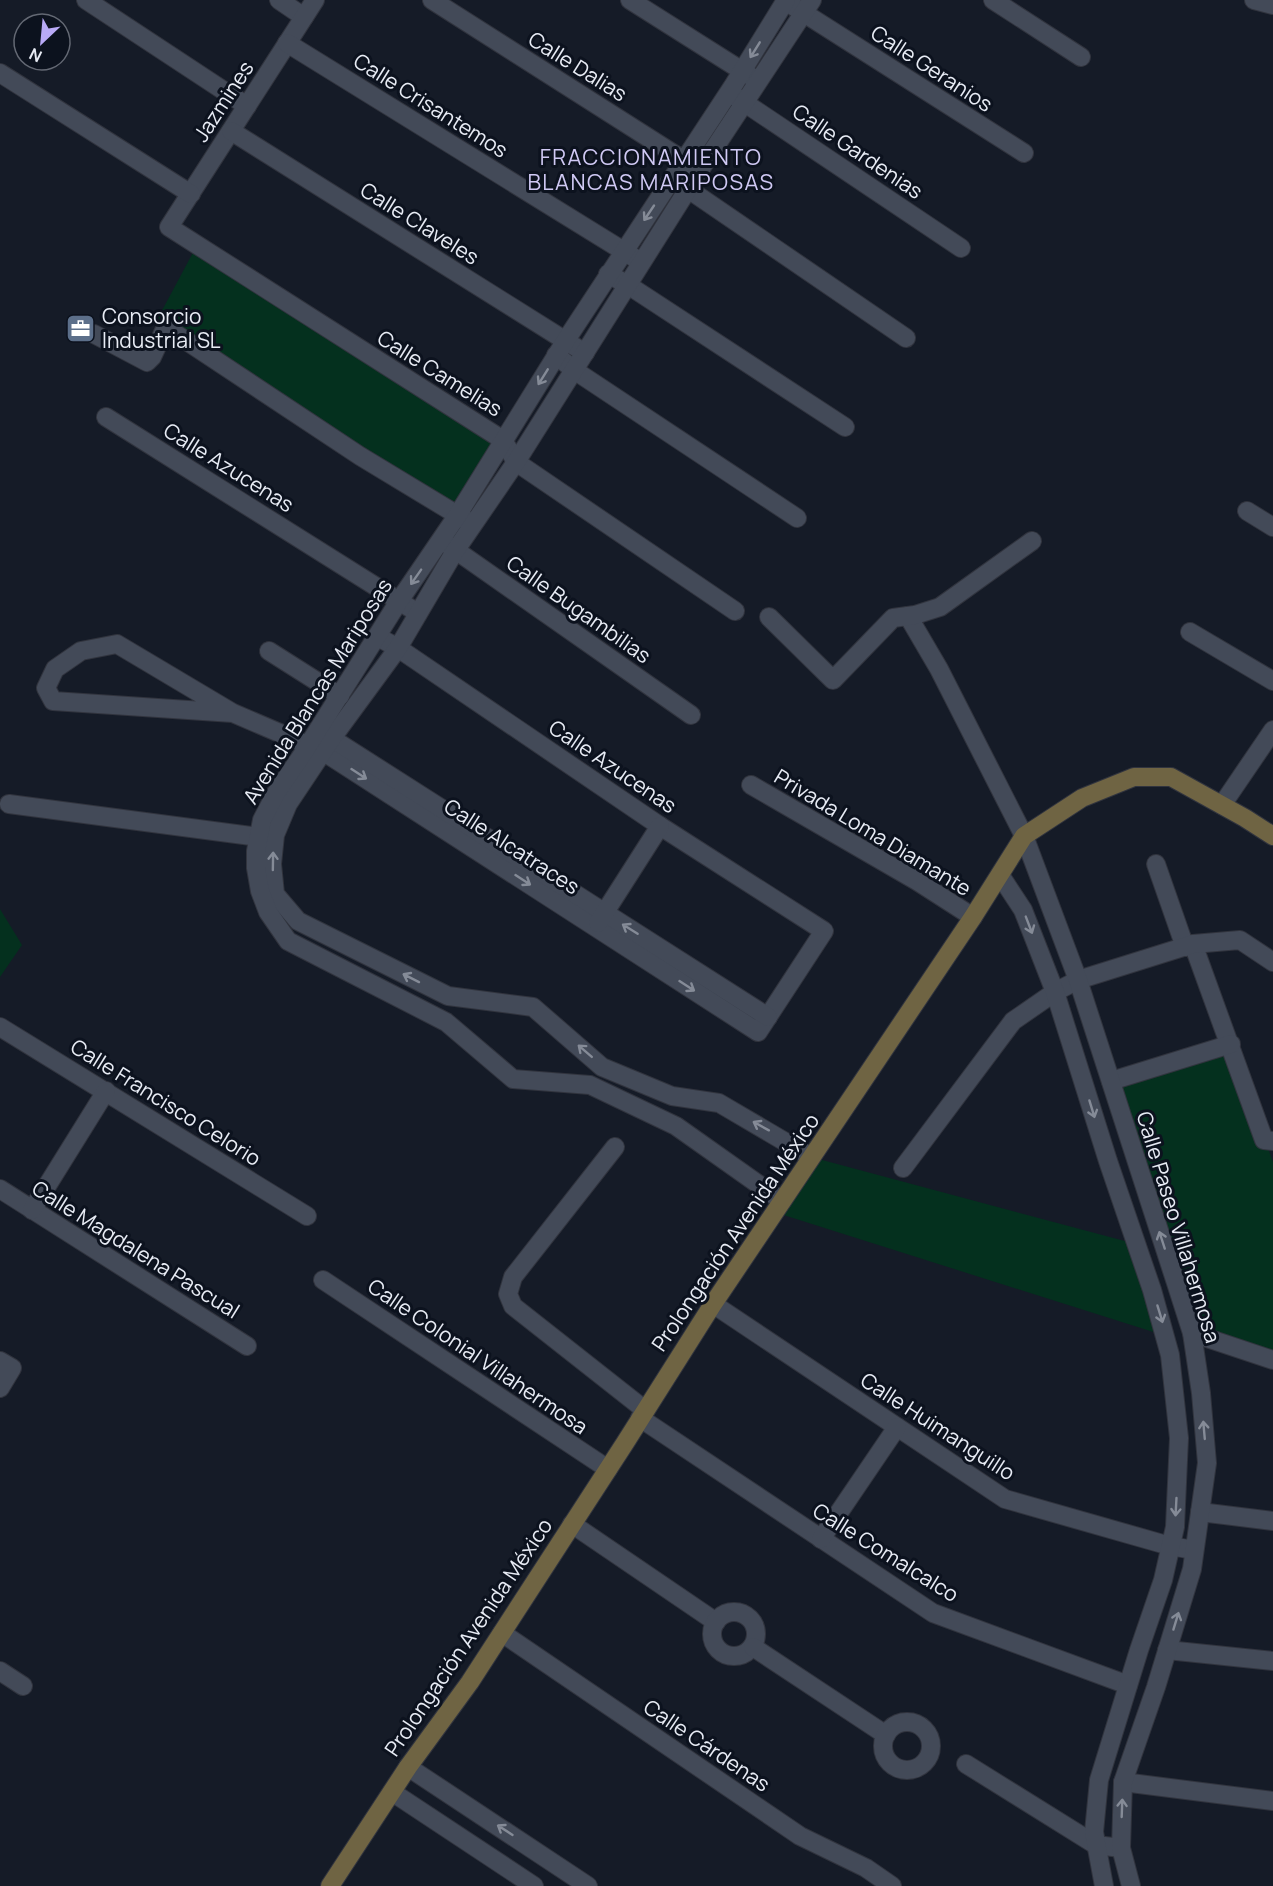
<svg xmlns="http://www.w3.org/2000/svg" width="1273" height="1886" viewBox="0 0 1273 1886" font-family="Manrope,sans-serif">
<rect width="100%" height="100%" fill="#151b27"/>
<g fill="#04301e">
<polygon points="197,245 503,440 459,513 158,318"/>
<polygon points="0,909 22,945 0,977"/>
<polygon points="1231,1044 1273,1162 1273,1360 1192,1333 1111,1081"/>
<polygon points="811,1157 1136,1244 1166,1336 774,1212"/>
</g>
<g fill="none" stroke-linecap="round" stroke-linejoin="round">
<defs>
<g id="minor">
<polyline points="86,0 247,106"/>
<polyline points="279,0 304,17"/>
<polyline points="315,0 169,227 503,440 516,462 735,611"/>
<polyline points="432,0 696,168"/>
<polyline points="630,0 755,79"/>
<polyline points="993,0 1081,57"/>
<polyline points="1254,0 1273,5"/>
<polyline points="785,1 1024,153"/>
<polyline points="287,43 638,260"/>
<polyline points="0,73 191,194"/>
<polyline points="733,95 961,248"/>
<polyline points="231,131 585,353"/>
<polyline points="675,180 906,338"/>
<polyline points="608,274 628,285 845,427"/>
<polyline points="94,334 147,362 152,357 164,331 170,330 360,456 469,522"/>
<polyline points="556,355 574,370 797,518"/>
<polyline points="106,417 418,613"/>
<polyline points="1247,511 1273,527"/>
<polyline points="444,542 691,715"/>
<polyline points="908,616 939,669 1024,836"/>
<polyline points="769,617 833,680 893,618 915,615 940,607 1032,541"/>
<polyline points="1190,632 1273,681"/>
<polyline points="269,651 340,696"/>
<polyline points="233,713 53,701 46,688 55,669 81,651 117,644 233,713 324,752 758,1032 824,931 660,826 398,648 378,637"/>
<polyline points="320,731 768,1017"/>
<polyline points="751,785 917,881 973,917"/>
<polyline points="9,804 259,837"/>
<polyline points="1222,805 1273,730"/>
<polyline points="1156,864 1185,947"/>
<polyline points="598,923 660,826"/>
<polyline points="1193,944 1264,1140 1273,1141"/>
<polyline points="0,1027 307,1216"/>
<polyline points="1111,1081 1231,1044"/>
<polyline points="615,1147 513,1277 508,1294 513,1306 645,1410"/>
<polyline points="903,1168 1013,1021 1055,992 1078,980 1193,944 1240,940 1273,962"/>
<polyline points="0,1189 247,1346"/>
<polyline points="32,1210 106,1091"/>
<polyline points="323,1280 608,1469"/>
<polyline points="713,1304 1005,1499 1170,1546 1194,1550"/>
<polyline points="1192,1333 1273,1360"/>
<polyline points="0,1361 12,1368 0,1388"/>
<polyline points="640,1418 933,1613 1128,1685"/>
<polyline points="1200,1512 1273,1521"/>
<polyline points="572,1524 716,1622"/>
<polyline points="821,1539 897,1427"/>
<circle cx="734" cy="1634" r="22"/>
<polyline points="502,1633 800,1836 866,1868 892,1886"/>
<polyline points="753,1647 886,1735"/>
<polyline points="1167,1650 1273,1661"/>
<polyline points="0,1671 23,1686"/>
<circle cx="907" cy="1746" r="24"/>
<polyline points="966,1764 1096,1845 1121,1848"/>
<polyline points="408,1767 588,1886"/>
<polyline points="1123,1782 1273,1801"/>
<polyline points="392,1792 534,1886"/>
</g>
<g id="tertiary">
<polyline points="1024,836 1078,980 1176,1283 1192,1333 1201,1393 1207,1463 1192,1569 1156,1687 1123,1782 1121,1848 1131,1886"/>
<polyline points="1000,875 1023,910 1055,992 1108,1161 1152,1290 1170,1355 1179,1438 1175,1527 1163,1580 1139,1650 1099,1780 1094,1832 1104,1886"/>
<polyline points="811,1157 719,1103 672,1096 602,1067 533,1007 448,996 298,921 275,894 272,864 275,835 288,804 332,738 398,648 455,551 516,462 700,170 812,0"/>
<polyline points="782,1201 676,1126 590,1085 513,1079 446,1022 288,941 268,912 260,891 256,868 256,851 262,820 276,793 302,755 399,601 457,516 566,340 733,86 786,0"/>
</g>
<polyline id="secondary" points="330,1886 408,1767 470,1682 625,1443 713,1304 973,917 1024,836 1082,798 1134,777 1171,777 1245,818 1273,836"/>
</defs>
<use href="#minor" stroke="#31343e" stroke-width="20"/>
<use href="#tertiary" stroke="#31343e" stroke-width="20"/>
<use href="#secondary" stroke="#31343e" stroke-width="20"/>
<use href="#minor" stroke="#434a58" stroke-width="18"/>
<use href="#tertiary" stroke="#434a58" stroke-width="18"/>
<use href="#secondary" stroke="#6f6443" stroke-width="18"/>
</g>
<defs><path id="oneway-shaft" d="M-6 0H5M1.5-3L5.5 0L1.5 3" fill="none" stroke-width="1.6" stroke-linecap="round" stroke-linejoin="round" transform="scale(1.5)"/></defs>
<g stroke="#858b97">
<use href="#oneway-shaft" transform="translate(755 50) rotate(122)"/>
<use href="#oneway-shaft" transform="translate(649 213) rotate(124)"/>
<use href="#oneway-shaft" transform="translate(543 377) rotate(122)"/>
<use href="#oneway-shaft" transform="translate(416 577) rotate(125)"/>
<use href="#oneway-shaft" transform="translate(359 774) rotate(33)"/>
<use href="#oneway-shaft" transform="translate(273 861) rotate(-89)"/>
<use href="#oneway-shaft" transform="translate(523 880) rotate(33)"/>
<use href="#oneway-shaft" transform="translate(1029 925) rotate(69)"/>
<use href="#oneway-shaft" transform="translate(630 929) rotate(-148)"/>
<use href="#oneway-shaft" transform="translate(411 978) rotate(-153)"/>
<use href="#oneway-shaft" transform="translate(687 986) rotate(33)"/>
<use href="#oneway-shaft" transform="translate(585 1051) rotate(-139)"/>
<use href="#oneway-shaft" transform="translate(1092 1109) rotate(73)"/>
<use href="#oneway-shaft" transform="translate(761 1126) rotate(-151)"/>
<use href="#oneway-shaft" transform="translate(1162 1240) rotate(-108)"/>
<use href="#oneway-shaft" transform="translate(1160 1314) rotate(73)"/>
<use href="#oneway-shaft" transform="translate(1204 1430) rotate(-95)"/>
<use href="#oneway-shaft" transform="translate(1176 1507) rotate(93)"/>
<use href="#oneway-shaft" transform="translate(1176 1621) rotate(-73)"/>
<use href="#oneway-shaft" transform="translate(1122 1808) rotate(-88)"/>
<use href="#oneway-shaft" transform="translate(505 1830) rotate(-147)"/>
</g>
<defs>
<symbol id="office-square" viewBox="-11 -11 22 22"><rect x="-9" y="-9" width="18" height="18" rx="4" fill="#5c6f8a" stroke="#0c121e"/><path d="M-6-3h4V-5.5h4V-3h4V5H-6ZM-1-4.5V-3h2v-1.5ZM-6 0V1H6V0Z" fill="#fff"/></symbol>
</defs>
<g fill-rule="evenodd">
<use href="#office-square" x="64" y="312" width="33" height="33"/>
</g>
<g text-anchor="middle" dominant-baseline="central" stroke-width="6" stroke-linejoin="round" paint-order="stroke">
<g font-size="21" fill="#e8ecf5" stroke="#0c121e">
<text transform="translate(578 66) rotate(32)">Calle Dalias</text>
<text transform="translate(932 68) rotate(33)">Calle Geranios</text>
<text transform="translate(223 101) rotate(-57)">Jazmines</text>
<text transform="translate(431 105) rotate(32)">Calle Crisantemos</text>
<text transform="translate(858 151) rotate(34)">Calle Gardenias</text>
<text transform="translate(420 223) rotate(32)">Calle Claveles</text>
<text transform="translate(440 373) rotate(32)">Calle Camelias</text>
<text transform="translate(229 467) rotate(32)">Calle Azucenas</text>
<text transform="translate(579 609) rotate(35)">Calle Bugambilias</text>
<text transform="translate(317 691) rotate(-58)">Avenida Blancas Mariposas</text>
<text transform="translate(613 766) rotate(34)">Calle Azucenas</text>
<text transform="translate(873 832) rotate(31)">Privada Loma Diamante</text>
<text transform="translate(512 846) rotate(33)">Calle Alcatraces</text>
<text transform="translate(166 1102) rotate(32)">Calle Francisco Celorio</text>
<text transform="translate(1179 1227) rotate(73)">Calle Paseo Villahermosa</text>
<text transform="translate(735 1232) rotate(-56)">Prolongación Avenida México</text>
<text transform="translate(136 1249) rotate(32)">Calle Magdalena Pascual</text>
<text transform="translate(478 1356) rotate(34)">Calle Colonial Villahermosa</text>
<text transform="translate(938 1426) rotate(33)">Calle Huimanguillo</text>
<text transform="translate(886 1552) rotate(32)">Calle Comalcalco</text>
<text transform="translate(468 1637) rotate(-56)">Prolongación Avenida México</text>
<text transform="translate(707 1745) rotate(34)">Calle Cárdenas</text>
</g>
<g font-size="21" fill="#e8ecf5" stroke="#0c121e" text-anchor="start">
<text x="102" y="316">Consorcio<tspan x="102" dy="24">Industrial SL</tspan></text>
</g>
<g font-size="22" letter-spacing="1.5" fill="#d0c9f4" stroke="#0c121e">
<text x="651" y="157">FRACCIONAMIENTO<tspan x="651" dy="25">BLANCAS MARIPOSAS</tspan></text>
</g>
</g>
<g transform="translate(42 42) rotate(206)"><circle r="28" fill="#0c121e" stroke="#646974" stroke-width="1.5"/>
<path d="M0-4.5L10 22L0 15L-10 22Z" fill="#b9aaf7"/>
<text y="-9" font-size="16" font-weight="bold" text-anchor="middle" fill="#e8ecf5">N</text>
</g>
</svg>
